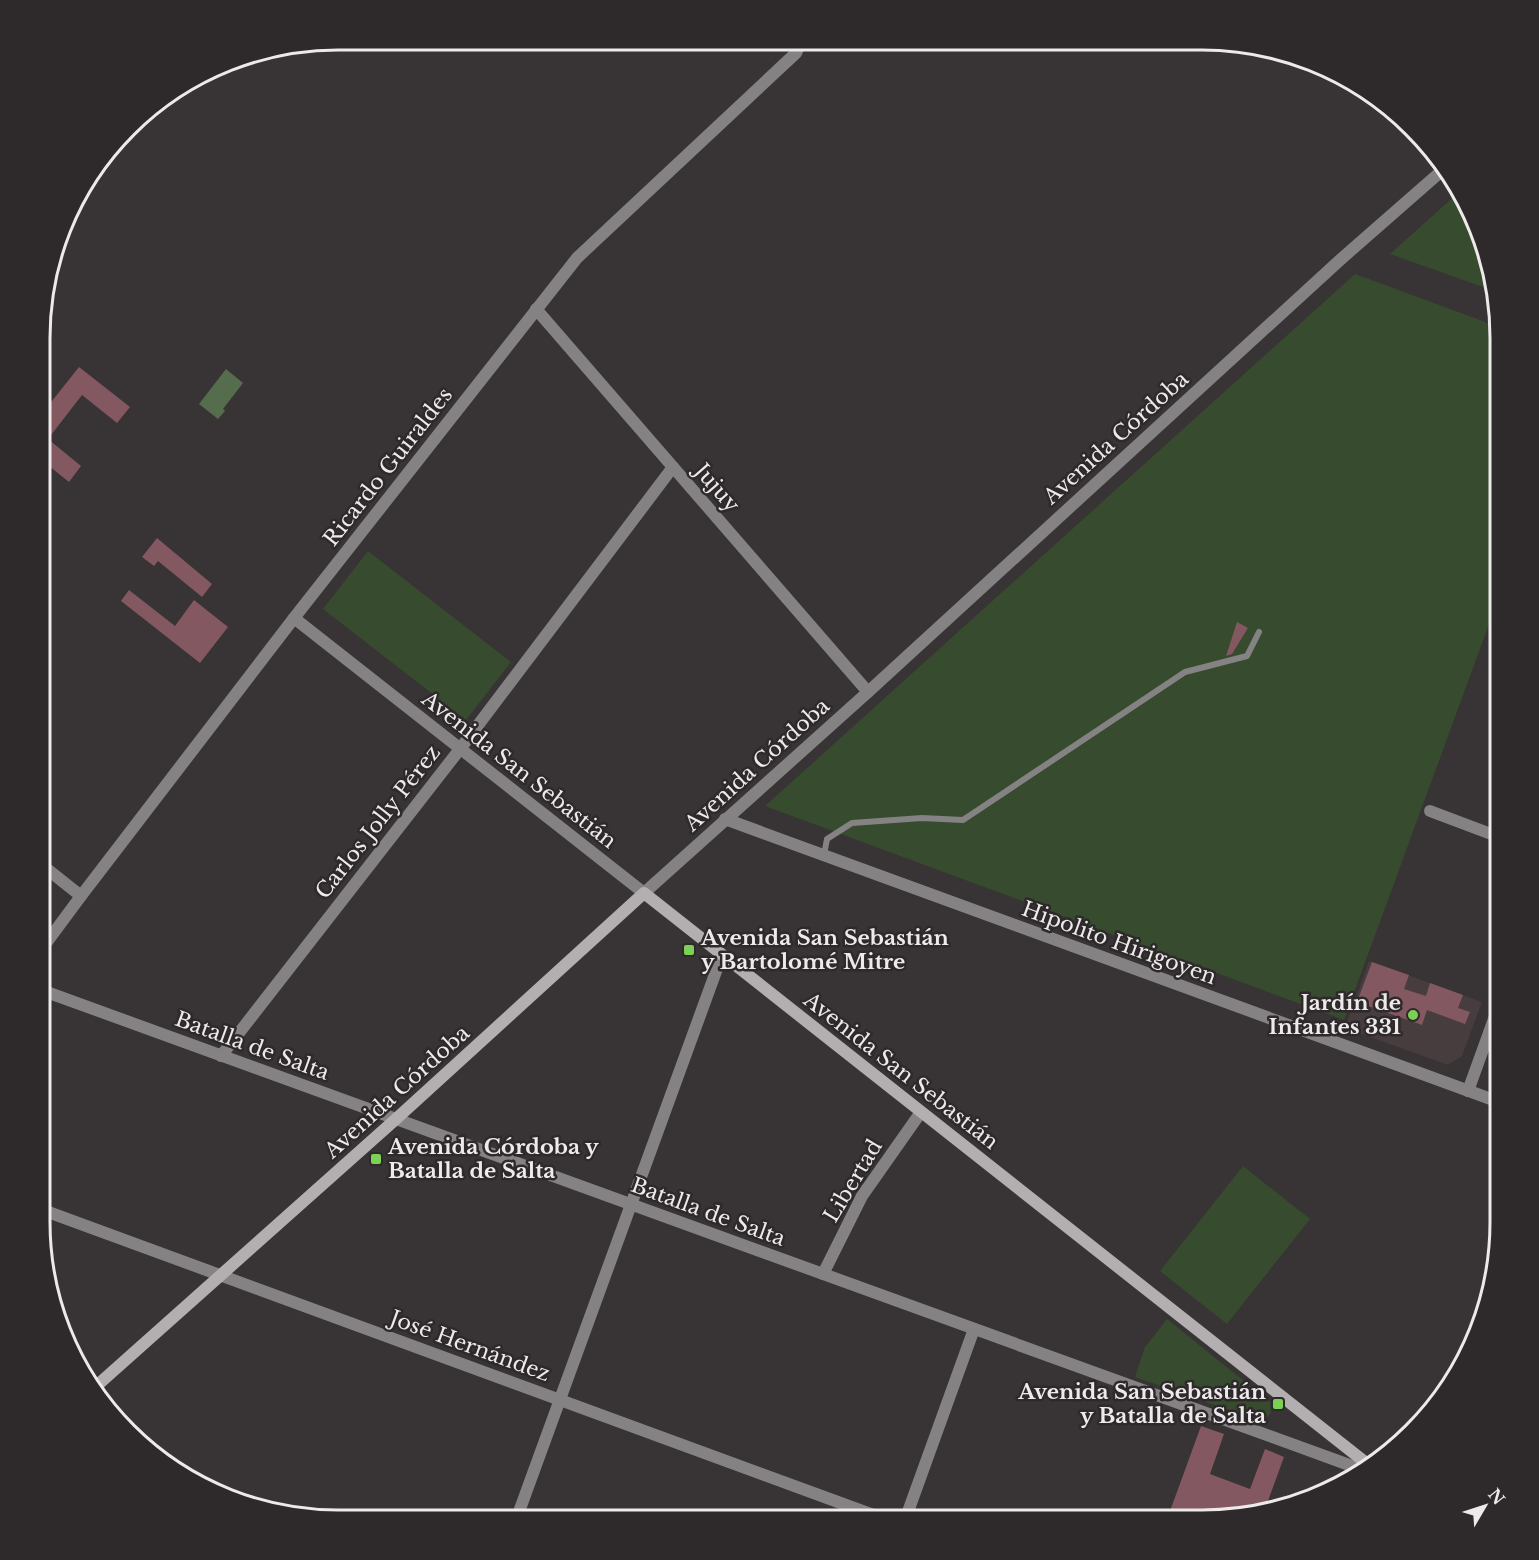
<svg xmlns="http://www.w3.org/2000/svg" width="1539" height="1560" viewBox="0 0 1539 1560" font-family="'Libre Baskerville',serif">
<rect width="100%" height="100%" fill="#383334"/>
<polygon fill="#473c3e" points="1369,961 1482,1002 1462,1056 1448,1065 1345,1028"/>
<g fill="#374b2f">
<polygon points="1458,193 1484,241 1494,291 1390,254"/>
<polygon points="1355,274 1499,327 1499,597 1344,1020 765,806"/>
<polygon points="368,551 511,662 466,720 323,609"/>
<polygon points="1243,1166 1310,1219 1227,1324 1160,1271"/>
<polygon points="1167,1319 1270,1402 1271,1413 1265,1420 1257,1420 1135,1377 1145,1347"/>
</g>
<polygon fill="#556d4c" points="226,369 243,383 223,409 225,411 218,419 199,404"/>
<g fill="#835861">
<polygon points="79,367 130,407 117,423 82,395 48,439 81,466 69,482 44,462 44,411"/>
<polygon points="157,538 212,584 202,597 158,561 154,566 142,557"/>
<polygon points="129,590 175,626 194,600 228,627 200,663 121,601"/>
<polygon points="1237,622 1248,628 1232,654 1226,656"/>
<polygon points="1372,962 1409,975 1404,989 1426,996 1430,983 1463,995 1458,1008 1470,1012 1465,1024 1427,1010 1422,1025 1357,1002"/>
<polygon points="1201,1426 1224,1434 1210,1474 1250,1489 1265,1449 1284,1457 1264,1512 1221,1520 1196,1520 1170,1511"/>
</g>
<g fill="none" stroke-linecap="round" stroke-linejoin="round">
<polyline stroke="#858283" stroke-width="6" points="824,855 827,839 852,823 922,818 963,820 1185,672 1247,656 1259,632"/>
<g stroke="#858283" stroke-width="12">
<polyline points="536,309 868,692"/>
<polyline points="294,618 644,893 868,692 1340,260 1445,168"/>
<polyline points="1430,811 1499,837"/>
<polyline points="725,819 1499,1102"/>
<polyline points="42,865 81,896"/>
<polyline points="41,950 81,896 294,618 577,258 796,53 802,40"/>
<polyline points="41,990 1363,1470"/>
<polyline points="221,1056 460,749 673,467"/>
<polyline points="1468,1091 1499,1005"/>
<polyline points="40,1209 887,1520"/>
<polyline points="823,1274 862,1196 921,1112"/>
<polyline points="516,1520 722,955"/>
<polyline points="905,1520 974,1329"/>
</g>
<polyline stroke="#b3aeaf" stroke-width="12" points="93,1389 396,1119 644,893 1370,1466"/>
</g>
<g fill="#7cd155" stroke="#2e292a" stroke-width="2">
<rect x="683" y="944" width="12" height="12" rx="3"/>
<circle cx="1413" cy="1015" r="6"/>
<rect x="370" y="1153" width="12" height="12" rx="3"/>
<rect x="1272" y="1398" width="12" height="12" rx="3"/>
</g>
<g text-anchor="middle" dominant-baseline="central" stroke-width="5" stroke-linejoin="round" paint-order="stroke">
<g font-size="21" fill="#eeeaeb" stroke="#2e292a">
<text transform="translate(1116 438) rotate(-42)">Avenida Córdoba</text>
<text transform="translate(388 467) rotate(-52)">Ricardo Guiraldes</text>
<text transform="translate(717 488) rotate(49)">Jujuy</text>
<text transform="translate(757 765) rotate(-42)">Avenida Córdoba</text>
<text transform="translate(519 770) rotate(38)">Avenida San Sebastián</text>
<text transform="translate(378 822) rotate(-52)">Carlos Jolly Pérez</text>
<text transform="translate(1119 943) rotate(20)">Hipolito Hirigoyen</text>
<text transform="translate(252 1046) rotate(20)">Batalla de Salta</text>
<text transform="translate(901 1071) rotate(38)">Avenida San Sebastián</text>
<text transform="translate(397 1092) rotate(-42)">Avenida Córdoba</text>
<text transform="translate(853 1181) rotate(-59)">Libertad</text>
<text transform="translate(708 1212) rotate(20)">Batalla de Salta</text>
<text transform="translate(470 1346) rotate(20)">José Hernández</text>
</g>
<g font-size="21" font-weight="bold" fill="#eeeaeb" stroke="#2e292a" text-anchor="start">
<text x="701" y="938">Avenida San Sebastián<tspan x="701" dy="24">y Bartolomé Mitre</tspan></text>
<text x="1401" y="1003" text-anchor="end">Jardín de<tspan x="1401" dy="24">Infantes 331</tspan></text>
<text x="388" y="1147">Avenida Córdoba y<tspan x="388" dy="24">Batalla de Salta</tspan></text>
<text x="1266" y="1392" text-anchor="end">Avenida San Sebastián<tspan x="1266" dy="24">y Batalla de Salta</tspan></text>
</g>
</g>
<path d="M0 0H1539V1560H0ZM338 50H1202A288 288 0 0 1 1490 338V1222A288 288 0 0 1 1202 1510H338A288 288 0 0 1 50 1222V338A288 288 0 0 1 338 50Z" fill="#2e292a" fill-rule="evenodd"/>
<path fill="none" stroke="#eeeaeb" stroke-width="3" d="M338 50H1202A288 288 0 0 1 1490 338V1222A288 288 0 0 1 1202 1510H338A288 288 0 0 1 50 1222V338A288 288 0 0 1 338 50Z"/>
<g transform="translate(1485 1506) rotate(51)" stroke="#2e292a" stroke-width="4.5" paint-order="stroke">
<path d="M0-4.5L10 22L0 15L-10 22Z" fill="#eeeaeb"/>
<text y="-9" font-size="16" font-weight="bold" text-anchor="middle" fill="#eeeaeb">N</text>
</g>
</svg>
